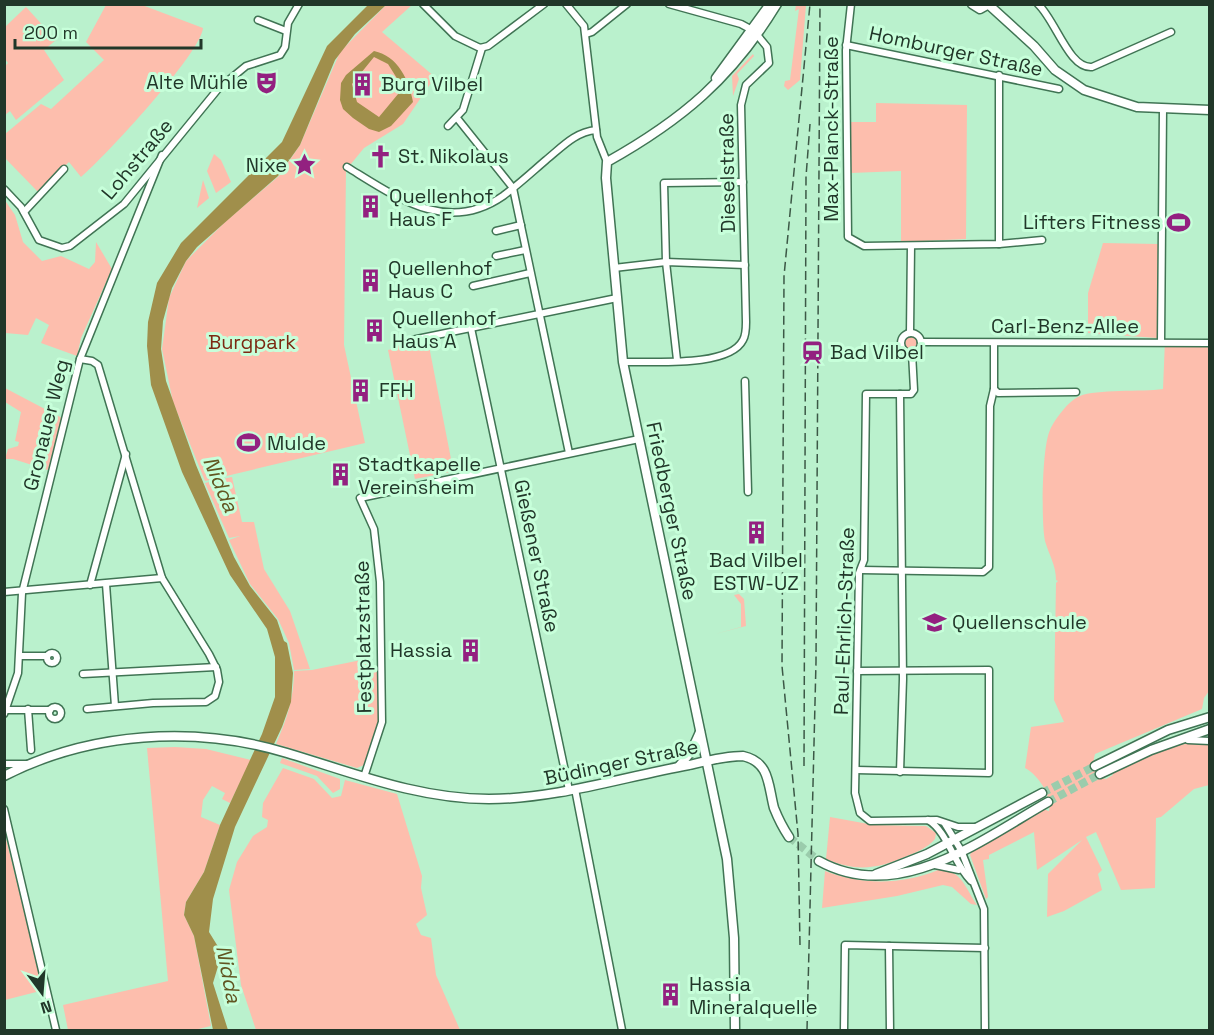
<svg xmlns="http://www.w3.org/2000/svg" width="1214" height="1035" viewBox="0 0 1214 1035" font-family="'Space Grotesk',sans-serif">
<rect width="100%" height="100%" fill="#baf1cd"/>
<g fill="#fdbead">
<path d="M106,5H142L203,28C201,53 104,158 81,177L69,162L38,192L5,158V134L41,104L51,109L104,60L86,42Z"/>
<polygon points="386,5 412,5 382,32 435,77 403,124 364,148 346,170 344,345 365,443 205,481 173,402 162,349 169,298 186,261 225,222 279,176 300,145 340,52"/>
<polygon points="796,5 806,5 800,80 788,90 784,86 785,81 790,80 799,9 795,11"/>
<polygon points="26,7 56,40 44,50 64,80 16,120 10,111 5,115 5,66 8,63 5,59 5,27"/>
<polygon points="753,54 754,56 737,74 739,79 733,96 732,76"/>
<polygon points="876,103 967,105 966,239 901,242 901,171 851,173 850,122 876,122"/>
<polygon points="214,154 221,160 231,182 216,193 207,171"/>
<polygon points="203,180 209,198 197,208"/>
<polygon points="4,199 15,215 23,242 42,261 61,256 89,269 95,262 96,242 112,269 81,338 77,356 41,343 49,325 36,318 28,335 5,333"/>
<polygon points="1103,243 1158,244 1157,338 1088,333 1088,293"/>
<circle cx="911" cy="343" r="7"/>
<path d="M1209,339V691L1204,698L1202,709L1095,754L1093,763L1099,777L1106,779L1113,775L1111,772C1134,762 1187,735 1209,745V785L1194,789L1161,817L1156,818L1155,888L1121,890L1096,832L1086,837L1102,870L1098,874L1102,890L1064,911L1047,917L1048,874L1082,840L1037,870L1034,832L989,855V859L983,860L988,897L986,899L970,855L973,849L1042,809L1049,811C1052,795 1038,775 1025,768L1031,727L1064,722L1054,700L1056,583L1058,581L1056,580C1056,565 1049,555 1045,541C1041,521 1042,447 1050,430C1055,419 1069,400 1080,396C1096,389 1142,392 1163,389L1165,340Z"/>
<polygon points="428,341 452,464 450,472 415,479 388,350 397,348 397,346"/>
<polygon points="5,388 62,418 48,470 13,459 5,459 8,449 18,446 19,442 15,441 21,412 5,402"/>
<polygon points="232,477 242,522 254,522 264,569 290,611 310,669 294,670 289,643 278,619 250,584 229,540 240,536 229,538 205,483"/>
<polygon points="739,594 744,599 746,626 715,634 741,627 741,604 734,595"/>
<path d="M371,658L372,672L379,671L380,723L364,765L357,768L276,744C287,719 294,698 294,671L312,670Z"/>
<polygon points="175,747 206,749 251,760 230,803 222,799 225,793 212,786 203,800 201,817 220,825 204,872 186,902 184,915 194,936 211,1026 194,1030 68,1030 63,1005 168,981 147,748"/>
<polygon points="282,758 340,779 340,789 333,793 317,776 280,763"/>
<polygon points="283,768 314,779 332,798 341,796 345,780 397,794 422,876 421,888 427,915 416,924 421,935 431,938 436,975 460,1030 256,1030 241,985 229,890 237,862 253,836 267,827 268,820 262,817 263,803"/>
<path d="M830,817L874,825L926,826L936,833L935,839C927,848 917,852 907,856C878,869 856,872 826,859Z"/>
<polygon points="4,831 44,990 5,1000 4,1000"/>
<path d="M938,870C962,869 965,888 977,905L971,904L952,887L943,885L897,896L822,908L825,871C862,885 902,885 938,870Z"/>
</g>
<g fill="#a08f4b" fill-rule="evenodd">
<polygon points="368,5 386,5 355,34 335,60 300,145 278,176 197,247 186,261 172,288 163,321 161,349 166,381 196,465 234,557 250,586 277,620 284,641 287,643 293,673 291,702 282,727 235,827 213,899 209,932 222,953 213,983 228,1030 213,1030 194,936 184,915 186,902 204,872 220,825 262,734 275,697 275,657 267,629 230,575 182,472 151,385 147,346 148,322 157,283 181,243 282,142 327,46"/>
<path d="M374,51C398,56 409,80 413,102L391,126L379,132L369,129L353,118L343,109L340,100L341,83L346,75ZM374,57L388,64L403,88L379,117L357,102L352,84Z"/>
</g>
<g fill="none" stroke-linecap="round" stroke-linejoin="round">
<g stroke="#9bccac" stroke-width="8" stroke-dasharray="8 4" stroke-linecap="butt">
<polyline points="1042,793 1095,766"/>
<polyline points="1048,802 1100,774"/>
<polyline points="789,837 819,861"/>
</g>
<defs>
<g id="street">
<polyline points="423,4 455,36 480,48 488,46 544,4"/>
<polyline points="566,4 584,26 597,137 607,162"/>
<polyline points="669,4 741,24 752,30"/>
<polyline points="851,4 846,50 848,237 864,246 999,244 1042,240"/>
<path d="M1038,4C1056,21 1069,69 1092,67L1171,32"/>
<polyline points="258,20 286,31"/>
<polyline points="586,34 592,32 627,4"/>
<polyline points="846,45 1059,89"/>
<polyline points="999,75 999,244"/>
<polyline points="457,118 513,188 569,453"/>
<polyline points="448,126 463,110 482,48"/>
<path d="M347,167C396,197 447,235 503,196C518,185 532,172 546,160C562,147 575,132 596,130"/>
<polyline points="4,189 21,207 39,240 62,248 70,246 124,204 218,89 246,66 280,55 285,47 288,23 299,4"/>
<polyline points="24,212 64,169"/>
<polyline points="496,231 521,225"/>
<polyline points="496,256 525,250"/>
<polyline points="614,268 666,262 745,265"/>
<polyline points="473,286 530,273"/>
<polyline points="471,328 569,790"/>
<polyline points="910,333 911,246"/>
<circle cx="911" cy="343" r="10"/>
<polyline points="412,340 617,298"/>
<polyline points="921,342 1210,343"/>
<polyline points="1161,342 1163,109"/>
<polyline points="994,343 994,389 998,393 1076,392"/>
<polyline points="912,353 914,390 911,394 866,394 864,560 859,573 855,793 860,813 870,821 937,820 958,827 975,827"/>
<polyline points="80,359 92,361 98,365 162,578 209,654 217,670 219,682 215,696 206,702 153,703 87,709"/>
<polyline points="677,360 666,262 664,183 743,182"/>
<path d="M623,362C651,361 729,368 743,340C746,335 746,328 746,322L741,105L746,85L769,63L767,47L758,36"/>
<polyline points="745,381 748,492"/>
<polyline points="900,394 903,679 900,772"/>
<polyline points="861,570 983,572 989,567 990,406 994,389"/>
<polyline points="106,584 115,706"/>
<polyline points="90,585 126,454"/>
<polyline points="4,592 162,578"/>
<circle cx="52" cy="658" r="5"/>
<polyline points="20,656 47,656"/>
<polyline points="83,674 216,667"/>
<circle cx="55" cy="713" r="6"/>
<polyline points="28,709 31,750"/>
<polyline points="6,710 50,710"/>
<polyline points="4,714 18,673 22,593 80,359 162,155"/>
<polyline points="1188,740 1210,741"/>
<polyline points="4,764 27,764"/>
<polyline points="856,770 989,773 989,670 857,671"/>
<polyline points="364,777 382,722 380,582 374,529 360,498 639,439"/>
<polyline points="575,789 622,1030"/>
<polyline points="4,809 56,1030"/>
<path d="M928,820C947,831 954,864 971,881"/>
<polyline points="945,824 961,850 984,909 985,1030"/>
<polyline points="935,865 959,870"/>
<polyline points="889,946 890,1030"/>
<polyline points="844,1030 845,945 985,948"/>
</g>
<g id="secondary">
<polyline points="972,4 980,9 989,4"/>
<polyline points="989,5 1034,46 1055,70 1084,90 1137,107 1210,110"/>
<polyline points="716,78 770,4"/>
<polyline points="679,766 691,752 700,732"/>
<polyline points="1095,766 1168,730 1210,717"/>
<polyline points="1100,774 1151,750 1210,729"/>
<path d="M4,776C90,732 195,725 287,753C354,773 418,799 489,799C556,799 623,777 689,765C706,761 725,756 743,756C770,762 768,785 774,808C778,818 783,828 789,837"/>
<path d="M819,861C898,905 981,840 1048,802"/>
<polyline points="876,874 927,854 1042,793"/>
<path d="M735,1030L734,938L727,859L623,362L606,178L607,162C682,120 732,78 777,4"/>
</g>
</defs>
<use href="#street" stroke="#407454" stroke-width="9"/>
<use href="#secondary" stroke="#407454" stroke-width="11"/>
<use href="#street" stroke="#fff" stroke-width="6"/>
<use href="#secondary" stroke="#fff" stroke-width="8"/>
<g stroke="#3c5846" stroke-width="1.5" stroke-dasharray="9 4.5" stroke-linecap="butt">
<polyline points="804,766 806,177 810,124"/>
<polyline points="800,945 798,834 782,666 784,276 810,4"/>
<polyline points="807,1030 816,662 820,4"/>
</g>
</g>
<defs>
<symbol id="theatre-bare" viewBox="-9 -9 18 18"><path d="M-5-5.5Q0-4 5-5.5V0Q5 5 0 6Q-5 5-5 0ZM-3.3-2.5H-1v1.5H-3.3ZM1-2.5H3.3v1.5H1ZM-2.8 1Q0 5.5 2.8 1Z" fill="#932180" stroke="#c7ffda" stroke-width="2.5" paint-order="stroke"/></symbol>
<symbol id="building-bare" viewBox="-9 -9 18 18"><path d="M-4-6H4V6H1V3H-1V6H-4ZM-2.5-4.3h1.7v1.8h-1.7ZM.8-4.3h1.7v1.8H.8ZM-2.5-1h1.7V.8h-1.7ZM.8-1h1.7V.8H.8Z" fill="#932180" stroke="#c7ffda" stroke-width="2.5" paint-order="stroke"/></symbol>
<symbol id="church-bare" viewBox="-9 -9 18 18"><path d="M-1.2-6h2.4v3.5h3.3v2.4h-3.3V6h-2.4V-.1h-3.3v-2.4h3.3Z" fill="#932180" stroke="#c7ffda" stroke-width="2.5" paint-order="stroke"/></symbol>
<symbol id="sight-bare" viewBox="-9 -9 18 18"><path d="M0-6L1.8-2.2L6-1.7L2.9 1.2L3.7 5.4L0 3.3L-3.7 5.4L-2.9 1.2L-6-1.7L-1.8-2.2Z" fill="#932180" stroke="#c7ffda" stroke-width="2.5" paint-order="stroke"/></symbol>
<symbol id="stadium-bare" viewBox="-9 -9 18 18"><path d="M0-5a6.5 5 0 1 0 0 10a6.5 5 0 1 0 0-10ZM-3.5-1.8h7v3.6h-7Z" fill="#932180" stroke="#c7ffda" stroke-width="2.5" paint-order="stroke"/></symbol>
<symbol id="station-bare" viewBox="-9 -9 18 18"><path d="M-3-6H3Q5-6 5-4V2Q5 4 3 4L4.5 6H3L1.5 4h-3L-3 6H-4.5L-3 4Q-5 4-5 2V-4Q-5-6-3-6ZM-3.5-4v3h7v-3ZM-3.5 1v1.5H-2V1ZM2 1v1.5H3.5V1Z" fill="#932180" stroke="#c7ffda" stroke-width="2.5" paint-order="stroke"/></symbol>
<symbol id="school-bare" viewBox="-9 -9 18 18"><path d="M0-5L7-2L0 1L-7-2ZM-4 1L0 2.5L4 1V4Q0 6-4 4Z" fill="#932180" stroke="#c7ffda" stroke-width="2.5" paint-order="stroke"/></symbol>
</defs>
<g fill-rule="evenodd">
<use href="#theatre-bare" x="250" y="66" width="33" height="33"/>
<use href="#building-bare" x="346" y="68" width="33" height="33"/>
<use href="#church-bare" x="364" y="140" width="33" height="33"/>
<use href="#sight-bare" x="288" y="148" width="33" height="33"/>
<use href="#building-bare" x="354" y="190" width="33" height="33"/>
<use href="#stadium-bare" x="1162" y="206" width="33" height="33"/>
<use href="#building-bare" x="354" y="264" width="33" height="33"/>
<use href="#building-bare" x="358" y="314" width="33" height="33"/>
<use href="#station-bare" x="796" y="336" width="33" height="33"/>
<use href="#building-bare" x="344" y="374" width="33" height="33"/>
<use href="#stadium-bare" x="232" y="426" width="33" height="33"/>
<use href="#building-bare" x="324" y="458" width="33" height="33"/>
<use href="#building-bare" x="740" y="516" width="33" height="33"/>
<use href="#school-bare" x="918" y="606" width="33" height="33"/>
<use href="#building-bare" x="454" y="634" width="33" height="33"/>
<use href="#building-bare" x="654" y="978" width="33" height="33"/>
</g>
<g text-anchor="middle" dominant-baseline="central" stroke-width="6" stroke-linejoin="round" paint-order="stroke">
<g font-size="20" fill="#213729" stroke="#c7ffda">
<text transform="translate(956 51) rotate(12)">Homburger Straße</text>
<text transform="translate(831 129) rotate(-90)">Max-Planck-Straße</text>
<text transform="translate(137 159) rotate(-50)">Lohstraße</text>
<text transform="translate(727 173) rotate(-91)">Dieselstraße</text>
<text x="1065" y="326">Carl-Benz-Allee</text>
<text transform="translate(46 425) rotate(-76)">Gronauer Weg</text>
<text transform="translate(672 511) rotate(78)">Friedberger Straße</text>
<text transform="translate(537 556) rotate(78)">Gießener Straße</text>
<text transform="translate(844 621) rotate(-88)">Paul-Ehrlich-Straße</text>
<text transform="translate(363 637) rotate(-91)">Festplatzstraße</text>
<text transform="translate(621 762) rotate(-12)">Büdinger Straße</text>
</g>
<g font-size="20" fill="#213729" stroke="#c7ffda" text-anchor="start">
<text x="248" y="82" text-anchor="end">Alte Mühle</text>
<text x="381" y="84">Burg Vilbel</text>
<text x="398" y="156">St. Nikolaus</text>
<text x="287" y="165" text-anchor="end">Nixe</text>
<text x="389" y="196">Quellenhof<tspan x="389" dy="23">Haus F</tspan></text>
<text x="1161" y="222" text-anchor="end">Lifters Fitness</text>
<text x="388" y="268">Quellenhof<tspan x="388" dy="23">Haus C</tspan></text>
<text x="392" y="318">Quellenhof<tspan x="392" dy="23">Haus A</tspan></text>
<text x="830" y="352">Bad Vilbel</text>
<text x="379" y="390">FFH</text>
<text x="267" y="443">Mulde</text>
<text x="358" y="464">Stadtkapelle<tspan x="358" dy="23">Vereinsheim</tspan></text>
<text x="756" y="560" text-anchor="middle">Bad Vilbel<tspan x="756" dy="23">ESTW-UZ</tspan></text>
<text x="952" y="622">Quellenschule</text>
<text x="452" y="650" text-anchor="end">Hassia</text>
<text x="689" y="984">Hassia<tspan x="689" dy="23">Mineralquelle</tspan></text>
</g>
<g font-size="20" fill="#7c2912" stroke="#c7ffda">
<text x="252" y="342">Burgpark</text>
</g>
<g font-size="21" font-style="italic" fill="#615521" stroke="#c7ffda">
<text transform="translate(221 484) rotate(67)">Nidda</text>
<text transform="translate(229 974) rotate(79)">Nidda</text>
</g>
</g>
<rect width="1214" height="1035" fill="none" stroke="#213729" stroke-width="12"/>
<g transform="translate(42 993) rotate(164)" stroke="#c7ffda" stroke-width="4.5" paint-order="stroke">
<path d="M0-4.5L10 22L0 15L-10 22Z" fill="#213729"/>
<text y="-9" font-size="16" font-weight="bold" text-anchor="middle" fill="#213729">N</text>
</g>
<path d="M15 39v9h186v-9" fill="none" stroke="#213729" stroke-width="3"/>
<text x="24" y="39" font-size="18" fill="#213729" stroke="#c7ffda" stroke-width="4.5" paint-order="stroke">200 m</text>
</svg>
